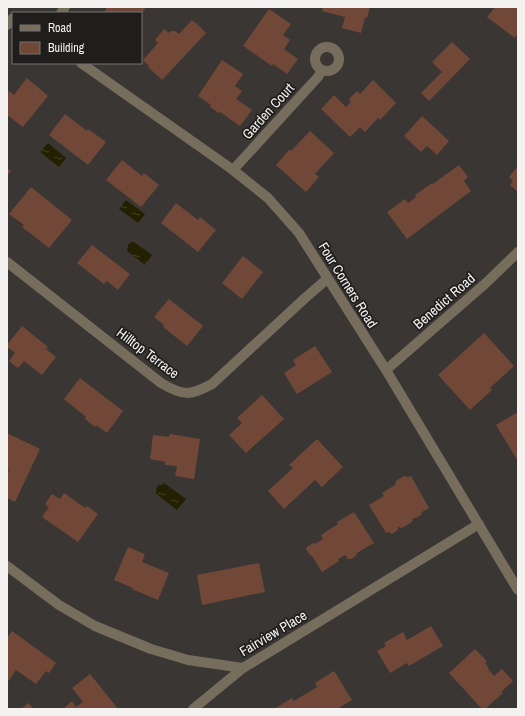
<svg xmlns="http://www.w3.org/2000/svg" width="525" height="716" viewBox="0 0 525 716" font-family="'Archivo Narrow',sans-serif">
<defs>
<pattern id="water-ripples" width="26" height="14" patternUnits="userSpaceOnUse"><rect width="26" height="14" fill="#232001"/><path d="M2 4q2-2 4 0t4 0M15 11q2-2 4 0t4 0" fill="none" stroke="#444126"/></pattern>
</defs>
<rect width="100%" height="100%" fill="#3a3633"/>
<g fill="url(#water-ripples)">
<polygon points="48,143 66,158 59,167 40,152"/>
<polygon points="126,200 145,214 138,223 119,209"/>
<polygon points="131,242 134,242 152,255 145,265 127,251 128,245"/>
<polygon points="164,483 186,499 177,510 155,493 157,491 156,489 158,485 162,485"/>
</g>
<g fill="#714838">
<polygon points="107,7 146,7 141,15 141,13 104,13"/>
<polygon points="323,7 370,7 367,18 365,17 361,33 342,28 345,17 322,11"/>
<polygon points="495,7 518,7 518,34 515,38 487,17"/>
<polygon points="269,9 291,24 283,35 290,40 284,49 298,59 287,74 273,64 272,66 243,46"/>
<polygon points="192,20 195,23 195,22 206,33 162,80 148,67 149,66 143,60 158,43 155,40 164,29 169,33 171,31 175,31 179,34"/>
<polygon points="452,42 470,59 429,101 421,93 442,72 432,62"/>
<polygon points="222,60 243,74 235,86 242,91 236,99 252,110 240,126 220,112 219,113 210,107 211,105 198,96"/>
<polygon points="27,78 48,96 23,127 7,115 7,93 9,91 14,95"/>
<polygon points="373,80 396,103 380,120 378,118 365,132 360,127 350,137 321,109 334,95 346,107 351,102 349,99 357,91 360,94"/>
<polygon points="65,114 87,131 88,129 106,142 88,165 49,135"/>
<polygon points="422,116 449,141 437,155 427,146 421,152 404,136"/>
<polygon points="310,131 334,153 315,174 319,177 306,192 276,165 290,149 291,151"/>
<polygon points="122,160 142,176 144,173 159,185 141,207 106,180"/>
<polygon points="459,165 468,177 464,181 471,191 407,239 387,212 405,199 408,203 416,197 415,195 432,183 433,184"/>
<polygon points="518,166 518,192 510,185 513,181 509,177"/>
<polygon points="7,168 11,171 7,176"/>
<polygon points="31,187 72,220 49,248 22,227 24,225 9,214"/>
<polygon points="176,203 198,220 200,217 216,230 198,252 161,223"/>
<polygon points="92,245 130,274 118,290 107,281 104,284 77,263"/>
<polygon points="243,256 263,272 242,299 222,283"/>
<polygon points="169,299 203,326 187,346 163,327 164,325 154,317"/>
<polygon points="22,326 48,347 46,349 56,357 42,375 24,361 18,368 9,361 15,353 7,347 7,345"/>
<polygon points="484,333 514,366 490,388 492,390 470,410 438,375"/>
<polygon points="315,346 332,372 297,394 284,373 296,365 293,360"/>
<polygon points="80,378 123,411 107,433 96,425 95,427 85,419 86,417 64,399"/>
<polygon points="262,395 284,419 246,453 229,435 242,423 237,418"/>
<polygon points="518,412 518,461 496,425"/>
<polygon points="7,433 40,449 15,502 7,498 7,475 9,471 7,470"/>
<polygon points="170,434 200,439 194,479 175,476 177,466 165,465 165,462 150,459 153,435 169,437"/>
<polygon points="317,439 343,467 322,487 315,480 284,509 268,491 293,468 289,465"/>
<polygon points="404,476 408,477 411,476 429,508 422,512 421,515 416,518 413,518 412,522 402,528 398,527 398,530 392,534 388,532 386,533 369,505 384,496 382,493 395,485 396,481"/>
<polygon points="64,493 85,508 87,506 98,514 78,542 42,517 49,507 45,504 52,494 60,499"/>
<polygon points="354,512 374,543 357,553 356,556 351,559 348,559 345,555 338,559 339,561 322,572 312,556 310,555 306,549 307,547 313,543 315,544 323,539 321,535 338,524 337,522"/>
<polygon points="128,547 145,554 142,562 169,573 158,600 132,589 133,588 114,580"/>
<polygon points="259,563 265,592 202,605 197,575"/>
<polygon points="431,626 443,646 409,666 407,663 390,673 377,651 386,646 384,643 403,632 407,640"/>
<polygon points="12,631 56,663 49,673 46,671 36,684 16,670 7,683 7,638"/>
<polygon points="475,649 487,661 485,663 489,668 488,669 494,676 502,669 513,681 501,692 503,693 485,709 482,709 449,673"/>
<polygon points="334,671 352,700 337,709 274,709 292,698 294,701 317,687 315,683"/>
<polygon points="90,674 107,695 118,709 65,709 64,708 72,701 76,707 83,702 72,688"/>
<polygon points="28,703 33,708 21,709"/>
</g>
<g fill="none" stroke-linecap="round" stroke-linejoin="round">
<g stroke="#766d5c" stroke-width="10">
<polyline points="61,13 65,7"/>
<polyline points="7,25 13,18"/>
<circle cx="327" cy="59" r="12"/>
<polyline points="81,63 233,170 268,198 299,233 386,370 518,590"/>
<polyline points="233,170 318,77 322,70"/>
<path d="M7,262L161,383C183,396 190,396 212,384L304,299L327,279"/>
<polyline points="386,370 486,283 518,252"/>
<polyline points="7,566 59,605 95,626 151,649 188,660 243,668 479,524"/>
<polyline points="193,709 243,668"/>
</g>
</g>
<g text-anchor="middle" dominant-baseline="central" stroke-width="3.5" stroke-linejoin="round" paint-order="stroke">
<g font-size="14" fill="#f4f2f0" stroke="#201e1d">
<text transform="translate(268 111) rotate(-48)">Garden Court</text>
<text transform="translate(348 285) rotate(58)">Four Corners Road</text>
<text transform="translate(444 301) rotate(-41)">Benedict Road</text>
<text transform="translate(148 353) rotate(37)">Hilltop Terrace</text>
<text transform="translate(273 633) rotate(-31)">Fairview Place</text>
</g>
</g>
<rect width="525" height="716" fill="none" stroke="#f4f2f0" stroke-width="16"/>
<rect x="12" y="12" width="130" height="52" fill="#201e1d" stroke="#757371"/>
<rect x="20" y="25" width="20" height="6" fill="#766d5c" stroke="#757371"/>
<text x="48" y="32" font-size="12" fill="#f4f2f0">Road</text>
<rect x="20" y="42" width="20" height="12" fill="#714838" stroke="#757371"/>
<text x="48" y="52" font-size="12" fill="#f4f2f0">Building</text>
</svg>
